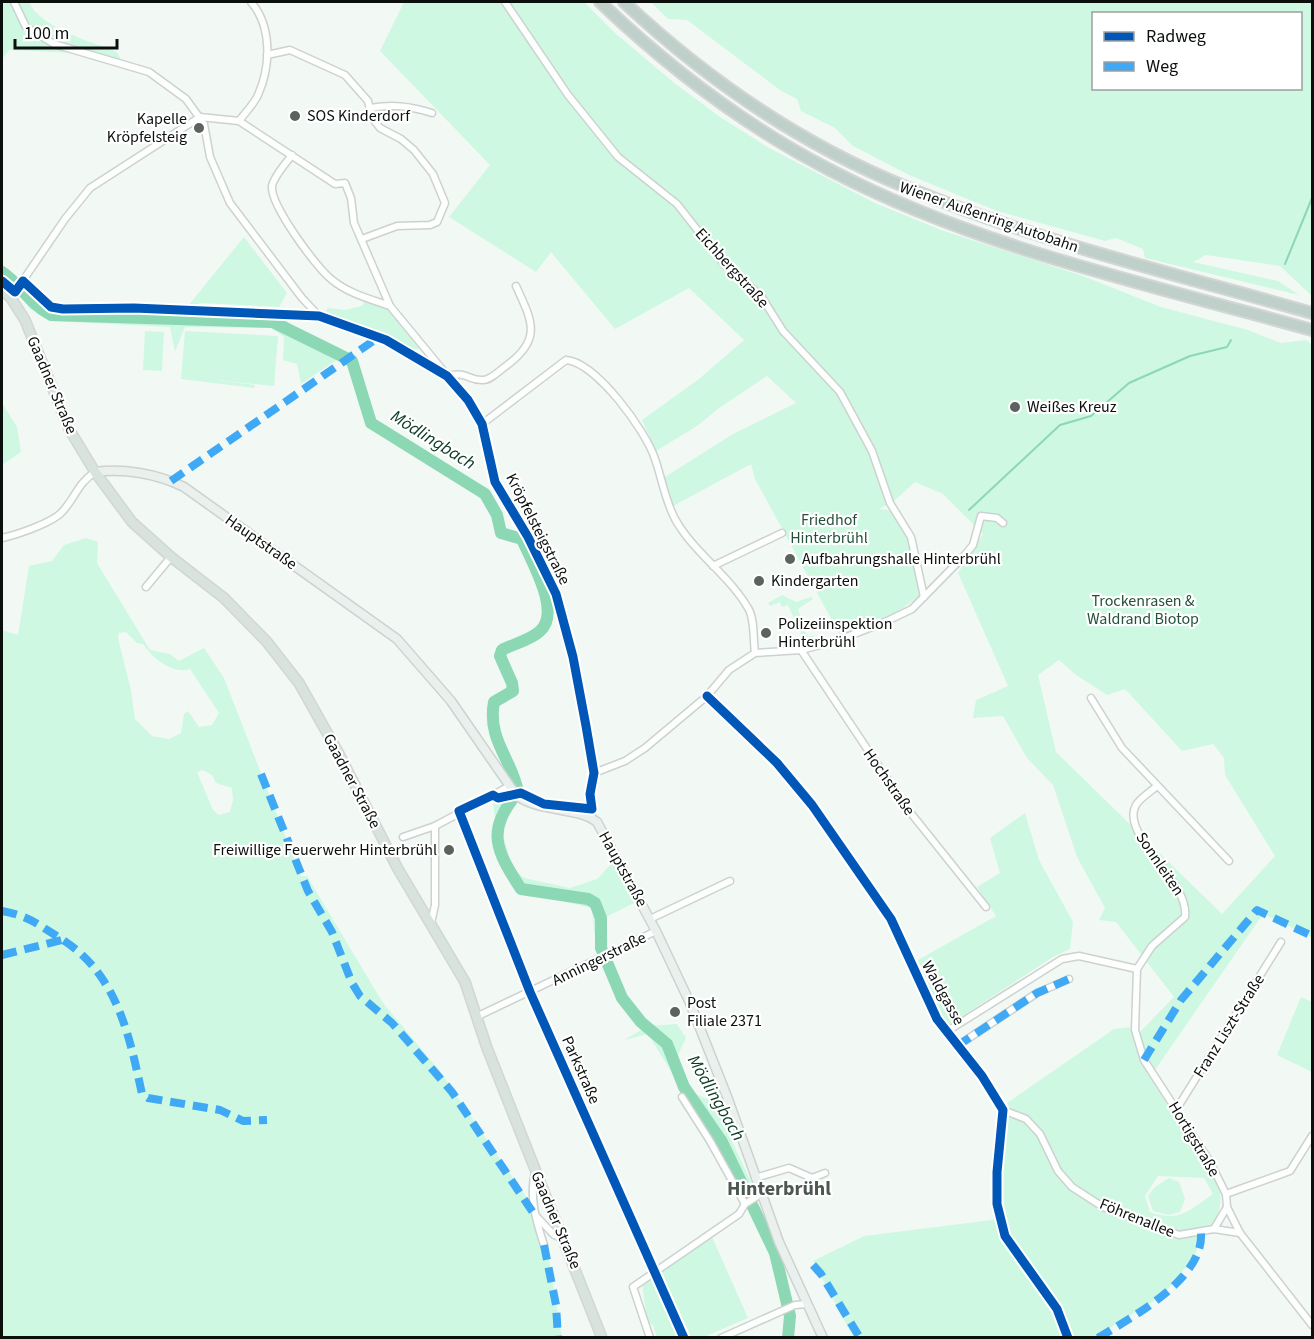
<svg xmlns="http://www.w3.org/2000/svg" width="1314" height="1339" viewBox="0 0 1314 1339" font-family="'Source Sans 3',sans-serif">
<rect width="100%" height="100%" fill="#f2f9f5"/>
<g fill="#cef8e2" fill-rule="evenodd">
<path d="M2,2H29C39,27 92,42 117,52L122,62L96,54L9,50L2,59Z"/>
<path d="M404,2H584L615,33L673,82L720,117L769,148L875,203L941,230L1083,276L1161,307L1248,330L1281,343L1306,340L1312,345V937L1263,914L1150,1077L1220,1188C1222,1208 1219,1222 1201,1232L1195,1256L1163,1295L1095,1337H853L813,1261L864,1236L1000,1219C1001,1184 997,1142 1009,1109L1007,1103L1114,1029L1130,1027L1133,1039L1174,997L1116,922L1099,920L1105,908L1077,857L1053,785L1027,758L1003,716L973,718L976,700L1008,686L958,573L983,534L943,494L915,482L894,501L879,509L896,511L911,537L919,597L895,613L840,635L755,479L751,464L673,506L664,486L665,477L733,434L796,403L767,376L719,408L697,426L656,451L642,420L699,379L744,340L689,288L615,329L551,252L536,272L449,217L490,165L380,51ZM1059,660L1076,675L1107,695L1125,689L1182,751L1213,744L1224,758L1225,775L1275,856L1222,914L1056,752L1038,675ZM1158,1176L1204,1178L1213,1194C1189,1210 1180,1223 1150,1212L1145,1196Z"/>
<path d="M651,2H1312V296L1280,266L1206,255L1193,262L1278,281L1299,295L1145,258L1143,249L1116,238L1105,241L997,211L909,175L853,146L835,128L801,111L797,99L780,90L687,20L668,19ZM1094,14H1300V88H1094Z"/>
<polygon points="244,237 287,293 279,307 199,303 192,310 187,307"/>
<polygon points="24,288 36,301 54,313 65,310 288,319 288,334 338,359 301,384 297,364 283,360 284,337 271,328 185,327 175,352 170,327 50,321 30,309 20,294"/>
<polygon points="365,300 385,307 423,348 414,350 385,333 324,313 328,308 344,310 362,306"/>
<polygon points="145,331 164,332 162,371 143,370"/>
<polygon points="185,331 278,336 274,386 216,380 255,385 254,388 181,379"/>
<polygon points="2,403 17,427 21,452 2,465"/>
<path d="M86,538L98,542L97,563L150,650L170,654L179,661L204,648L224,678L301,876H307L383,1003L439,1070L538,1214L547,1248L562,1337H2V630L18,635L29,566L52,561L64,545ZM126,632L137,643L143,644C153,658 172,675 190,669L219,713L212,725L199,727L188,711L184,714L181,733L169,739L152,736L135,719L131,690L118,638L119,633ZM203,770L212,775L216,783L232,788L233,800L230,812L219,815L213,810L197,772Z"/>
<polygon points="782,595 796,602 811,597 813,599 798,609 807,636 814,636 815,643 801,644 795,640 802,636 788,605 782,607 780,602 770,606 768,603"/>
<polygon points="513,802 502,831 512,867 524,878 570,888 597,879 613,862 636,902 604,918 608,943 598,940 594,933 592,908 519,891 497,834 493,803"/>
<polygon points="1025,813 1039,860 1073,922 1070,949 1053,957 947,1026 918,960 996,916 977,887 1000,873 990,838"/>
<polygon points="1301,997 1312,1002 1312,1072 1277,1055"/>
<polygon points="677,1024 686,1038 675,1061 688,1091 713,1101 753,1186 748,1196 648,1034 624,1040 648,1026"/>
<polygon points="1169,1178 1179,1182 1185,1199 1180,1212 1168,1215 1153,1211 1148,1196 1155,1187"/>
<polygon points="712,1237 748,1318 704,1337 691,1337 661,1271"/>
<polygon points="650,1278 677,1337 657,1337 653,1325 647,1322 642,1283"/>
</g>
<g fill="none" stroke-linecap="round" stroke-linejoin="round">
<g stroke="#8cd7b4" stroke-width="2">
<polyline points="1285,264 1312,198"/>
<polyline points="969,510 1060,425 1091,416 1129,383 1190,356 1227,347 1231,340"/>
</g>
<path stroke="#8cd7b4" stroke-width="12" d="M2,272C20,284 31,305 51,315L273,322L352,361L371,423L485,494L497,515L501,533L522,539C531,561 562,612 540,631C531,640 513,644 502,650L500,656L512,683L513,691L494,702C487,740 512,759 518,792C486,831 495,849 521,889L588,899L595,903L601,918V948L622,998L641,1022L667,1044L684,1087L722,1142L775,1253L790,1316L788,1338"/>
<defs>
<g id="street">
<polyline points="14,2 26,27 54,44 149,72 186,99 204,124 210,157 230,203 302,298 319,316 386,340 447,376 468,400 482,424 495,482 528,537 556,594 573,657 594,773 590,794 592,818"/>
<polyline points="505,2 568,95 618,157 677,204 724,264 761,296 783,331 840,392 872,451 890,503 911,537 924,597"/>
<polyline points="267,55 290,50 345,75 368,101 372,118 380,128 401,139 414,150 433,174 445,203 437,222 430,225 397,226 362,239"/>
<path d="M370,108C393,104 409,106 432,113"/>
<polyline points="200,117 239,121 335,184 345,183 351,198 354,223 390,306 446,374"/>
<path d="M239,121C245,113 254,104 258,95C271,66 272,26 251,2"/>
<path d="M292,155C286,163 274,176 272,186C270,205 316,267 331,279C347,293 370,299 390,306"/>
<polyline points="23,281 51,307 134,308"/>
<polyline points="11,298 65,219 90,188 200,117"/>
<path d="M447,376C469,371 468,381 483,380C491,380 500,370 506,366C543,339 532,321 516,286"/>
<path d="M482,424L566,360C596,362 646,431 655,459C662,479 665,500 675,519C694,553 729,575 748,608C755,619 753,640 755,653"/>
<path d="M2,538C16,535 52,523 62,512C76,497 77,484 95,472"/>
<polyline points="713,566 782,533"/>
<polyline points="146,587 171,557"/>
<polyline points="801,650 906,807 986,907"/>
<polyline points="707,696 777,763 812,805 891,919 937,1019 982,1076 1003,1110 997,1172 997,1204 1005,1236 1057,1309 1068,1338"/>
<polyline points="1091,698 1122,748 1229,861"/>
<polyline points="594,773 625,761 645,748 707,696 729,670 755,653 801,650 836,641 885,622 912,609 964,556 973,545 981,516 997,518 1003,523"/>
<path d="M1157,786C1150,792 1140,798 1136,805C1119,835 1190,880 1185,917L1152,946L1137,969L1135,1030L1144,1060L1210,1162L1226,1194L1227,1207L1240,1233L1312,1325"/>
<polyline points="459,811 530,992 684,1338"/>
<polyline points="403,837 435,826 508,787"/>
<polyline points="650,919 730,881"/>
<polyline points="431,923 435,905 435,826"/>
<polyline points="476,1017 656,931"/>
<polyline points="946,1032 1062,959 1079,956 1137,969"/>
<polyline points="957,1046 1037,993 1069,979"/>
<polyline points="682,1097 710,1141 745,1204"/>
<polyline points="1003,1110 1026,1119 1040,1134 1058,1171 1072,1187 1103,1207 1179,1235 1214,1229 1240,1233"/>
<polyline points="1176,1110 1281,942"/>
<path d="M535,1172C529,1197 536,1221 544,1245"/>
<polyline points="755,1178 789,1168 812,1178 825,1173"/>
<polyline points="1226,1194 1290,1171 1312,1136"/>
<polyline points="537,1217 554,1235 563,1239"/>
<polyline points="1214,1229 1227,1207"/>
<polyline points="650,1338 633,1287 739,1214 745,1204 761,1194"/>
<polyline points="721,1338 795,1305 807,1304"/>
</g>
<path id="secondary" d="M95,472C124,468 158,474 184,487L397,639L451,701L516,795C540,813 576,806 597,822L656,931L690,1003L728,1099L779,1242L823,1338"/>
<polyline id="primary" points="2,290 11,298 25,320 69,429 95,472 132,522 171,557 224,598 267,642 299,683 339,754 398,869 465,982 487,1048 602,1338"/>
<g id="highway">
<path d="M600,2C669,68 745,126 830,170C978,248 1152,285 1312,330"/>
<path d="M624,2C706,79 801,144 906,187C1038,242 1176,274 1312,313"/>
</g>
</defs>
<use href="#street" stroke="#cdd2cf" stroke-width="9"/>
<use href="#secondary" stroke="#cdd2cf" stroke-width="11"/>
<use href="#primary" stroke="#d3d6d4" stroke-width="12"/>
<use href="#highway" stroke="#d3d6d4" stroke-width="14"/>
<use href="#street" stroke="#fdfefe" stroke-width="6"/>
<use href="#secondary" stroke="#eaf0ee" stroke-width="8"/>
<use href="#primary" stroke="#d8e3de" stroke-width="9"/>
<use href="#highway" stroke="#bfd0ca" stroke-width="10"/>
<g stroke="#3fa9f5" stroke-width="8" stroke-dasharray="15 8" stroke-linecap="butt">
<polyline points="171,481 379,337"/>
<polyline points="261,774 308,891 332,932 352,983 360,996 392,1023 452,1092 534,1214"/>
<path d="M2,911C30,916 40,926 63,940C117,975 129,1034 142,1094L148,1098L220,1110L243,1121L267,1120"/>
<polyline points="2,955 62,940"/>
<polyline points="957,1046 1037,993 1069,979"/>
<polyline points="1144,1060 1181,1000 1257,910 1312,936"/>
<polyline points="544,1245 556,1305 558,1338"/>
<polyline points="813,1265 821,1274 860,1338"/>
<path d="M1098,1338C1132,1317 1204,1279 1201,1233"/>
</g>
<defs>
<g id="cycleway">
<polyline points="2,281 15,292 23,281 51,307 63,309 134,308 319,316 386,340 447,376 468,400 482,424 495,482 528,537 556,594 573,657 586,726 594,773 590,794 592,809 544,804 521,793 498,798 493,795 459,811 530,992 684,1338"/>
<polyline points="707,696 777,763 812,805 891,919 937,1019 982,1076 1003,1110 997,1172 997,1204 1005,1236 1057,1309 1068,1338"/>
</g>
</defs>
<use href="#cycleway" stroke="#fff" stroke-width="13"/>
<use href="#cycleway" stroke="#0057b8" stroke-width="9"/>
</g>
<g fill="#5c625e" stroke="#fff" stroke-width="2">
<circle cx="295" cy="116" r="6"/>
<circle cx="199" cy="128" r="6"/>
<circle cx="1015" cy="407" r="6"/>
<circle cx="790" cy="559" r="6"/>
<circle cx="759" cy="581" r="6"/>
<circle cx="766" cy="633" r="6"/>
<circle cx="449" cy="850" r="6"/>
<circle cx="675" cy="1012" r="6"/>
</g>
<g text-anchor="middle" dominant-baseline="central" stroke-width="4.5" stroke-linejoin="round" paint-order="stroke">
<g font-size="16" fill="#0b100d" stroke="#fff" text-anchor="start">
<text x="307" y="116">SOS Kinderdorf</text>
<text x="187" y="119" text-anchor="end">Kapelle<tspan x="187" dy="18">Kröpfelsteig</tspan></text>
<text x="1027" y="407">Weißes Kreuz</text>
<text x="802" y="559">Aufbahrungshalle Hinterbrühl</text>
<text x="771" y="581">Kindergarten</text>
<text x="778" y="624">Polizeiinspektion<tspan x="778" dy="18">Hinterbrühl</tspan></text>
<text x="437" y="850" text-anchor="end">Freiwillige Feuerwehr Hinterbrühl</text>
<text x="687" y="1003">Post<tspan x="687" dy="18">Filiale 2371</tspan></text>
</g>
<g font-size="16" fill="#0b100d" stroke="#fff">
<text transform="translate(989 217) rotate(19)">Wiener Außenring Autobahn</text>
<text transform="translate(732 268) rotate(48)">Eichbergstraße</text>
<text transform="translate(52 385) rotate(67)">Gaadner Straße</text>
<text transform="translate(538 529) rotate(63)">Kröpfelsteigstraße</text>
<text transform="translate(261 542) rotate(35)">Hauptstraße</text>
<text transform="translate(352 781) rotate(62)">Gaadner Straße</text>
<text transform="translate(889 782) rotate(55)">Hochstraße</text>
<text transform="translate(1160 864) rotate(56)">Sonnleiten</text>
<text transform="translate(623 869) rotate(61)">Hauptstraße</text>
<text transform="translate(599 959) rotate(-26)">Anningerstraße</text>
<text transform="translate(943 993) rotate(61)">Waldgasse</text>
<text transform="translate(1229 1026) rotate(-58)">Franz Liszt-Straße</text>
<text transform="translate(581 1070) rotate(66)">Parkstraße</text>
<text transform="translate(1194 1139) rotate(59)">Hortigstraße</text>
<text transform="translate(1137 1218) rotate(22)">Föhrenallee</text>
<text transform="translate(556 1220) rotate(67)">Gaadner Straße</text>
</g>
<g font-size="16" fill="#25513c" stroke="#fff">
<text x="829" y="520">Friedhof<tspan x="829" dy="18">Hinterbrühl</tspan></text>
<text x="1143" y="601">Trockenrasen &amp;<tspan x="1143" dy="18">Waldrand Biotop</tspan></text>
</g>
<g font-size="18" font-style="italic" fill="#0d3b27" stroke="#fff">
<text transform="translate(433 440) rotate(32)">Mödlingbach</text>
<text transform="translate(716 1098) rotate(60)">Mödlingbach</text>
</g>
<g font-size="20" font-weight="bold" fill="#4c5751" stroke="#fff">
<text x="779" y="1189">Hinterbrühl</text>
</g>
</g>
<rect width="1314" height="1339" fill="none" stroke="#0b100d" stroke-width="6"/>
<rect x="1092" y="12" width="210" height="78" fill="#ffffff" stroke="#9d9f9e" stroke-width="1.5"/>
<rect x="1104" y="32" width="30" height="9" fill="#0057b8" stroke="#9d9f9e" stroke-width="1.5"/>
<text x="1146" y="42" font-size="18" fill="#0b100d">Radweg</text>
<rect x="1104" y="62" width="30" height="9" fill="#3fa9f5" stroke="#9d9f9e" stroke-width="1.5"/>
<text x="1146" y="72" font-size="18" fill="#0b100d">Weg</text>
<path d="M15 39v9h102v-9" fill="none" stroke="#0b100d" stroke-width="3"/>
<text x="24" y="39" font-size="18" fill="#0b100d" stroke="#ffffff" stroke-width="4.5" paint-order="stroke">100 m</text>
</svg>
